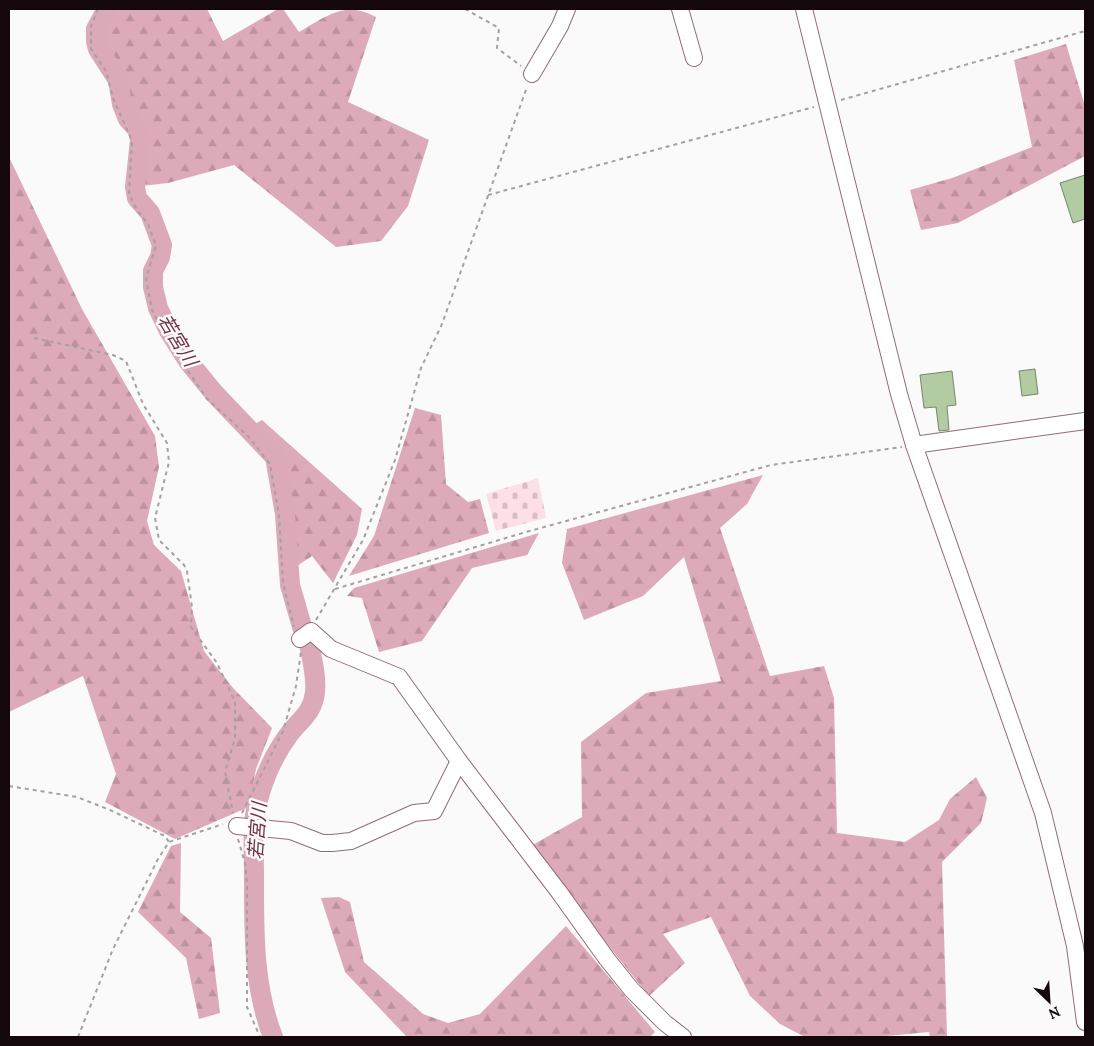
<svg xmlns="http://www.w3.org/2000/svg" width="1094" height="1046" viewBox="0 0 1094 1046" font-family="Lora,'Noto Sans JP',serif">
<defs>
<pattern id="forest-firs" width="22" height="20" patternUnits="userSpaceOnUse" patternTransform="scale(1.25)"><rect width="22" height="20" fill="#ddaab9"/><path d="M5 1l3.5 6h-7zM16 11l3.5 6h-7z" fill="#bd919e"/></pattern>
<pattern id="cemetery-stones" width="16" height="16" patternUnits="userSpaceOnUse" patternTransform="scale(1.25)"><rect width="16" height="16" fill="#fcdfe7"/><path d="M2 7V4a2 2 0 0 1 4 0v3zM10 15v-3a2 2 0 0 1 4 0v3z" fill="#d7bec5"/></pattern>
</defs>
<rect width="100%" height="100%" fill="#fafafa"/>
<g fill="url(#forest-firs)">
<path d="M114,9H207L223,41L278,9H283L299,32C327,16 345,0 376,17L348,102L429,140L408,206L381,241L336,247L234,165L168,183L141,186L144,142L142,127L127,107L121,77L101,47L102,31L106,19Z"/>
<polygon points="1066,44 1085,106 1085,156 958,223 921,230 910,190 952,178 1032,147 1014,60"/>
<polygon points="9,157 82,309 155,436 159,467 147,521 154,545 181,571 204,651 233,688 272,728 256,769 249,807 175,839 105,802 116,774 83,676 9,712"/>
<polygon points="415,408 441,415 446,484 468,502 480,499 489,533 349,576 374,536"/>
<polygon points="262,420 362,509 357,535 333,583 312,556 294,568 285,468 278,451 253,425"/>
<polygon points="763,475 747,504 720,528 770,676 824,666 834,698 837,833 905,842 939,820 950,799 976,777 987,798 981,823 942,862 947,1037 930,1037 929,1032 876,1037 805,1037 780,1024 750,996 711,917 663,934 685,963 649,996 529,847 582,817 581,742 646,693 721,681 684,557 643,596 584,620 562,563 567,529"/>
<polygon points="539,533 527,555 472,568 422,641 379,652 362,598 347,596 354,588"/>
<polygon points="181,843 180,912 211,938 220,1013 199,1019 186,958 138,912 171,846"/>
<polygon points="339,897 350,902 364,962 423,1014 448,1023 480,1014 566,926 655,1032 650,1037 407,1037 345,972 321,898"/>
</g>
<polygon fill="url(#cemetery-stones)" points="538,478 546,518 496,531 486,494"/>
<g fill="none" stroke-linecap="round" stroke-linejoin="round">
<g stroke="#dba9b7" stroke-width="20">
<polyline points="107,9 96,29 96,41 98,49 118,80 122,104 128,119 138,130 140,140 135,187 137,198 150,213 162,245 160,257 153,271 153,287 158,308 169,331 188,361 214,393 275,457 285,514 290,585 303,630"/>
<path d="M273,1037C253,986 254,931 254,876C254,849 251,820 260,793C266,773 277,750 290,733C302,718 313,712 315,692C317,676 311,655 308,639"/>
</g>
</g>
<g fill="#b3cba2" stroke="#768769">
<polygon points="1085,175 1085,219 1073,223 1060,183"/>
<polygon points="1035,369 1038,394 1022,396 1019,371"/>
<polygon points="952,371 956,405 947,406 949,430 939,431 936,407 924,408 920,375"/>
</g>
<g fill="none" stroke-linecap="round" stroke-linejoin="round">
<defs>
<g id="minor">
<polyline points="680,9 694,58"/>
<polyline points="804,9 899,394 914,445 1043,813 1075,946 1085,1022"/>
<polyline points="532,74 560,26 567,9"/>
<polyline points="914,445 1085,421"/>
<polyline points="300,639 311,631 331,649 399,677 459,761 559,892 607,959 631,989 665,1023 683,1037"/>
<polyline points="237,826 291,831 322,843 332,843 351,841 414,813 434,811 459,761"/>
</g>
</defs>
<use href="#minor" stroke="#916c77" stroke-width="18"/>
<g stroke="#a5a0a1" stroke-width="2" stroke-dasharray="4 4" stroke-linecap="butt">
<polyline points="98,9 91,26 91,49 106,71 113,98 132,141 129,194 137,210 148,224 156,245 146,279 152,310 164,335 207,399 248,436 270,464 279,515 283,583 294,627"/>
<polyline points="465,9 499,28 497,48 521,66"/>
<polyline points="841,100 1085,31"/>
<polyline points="488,195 814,107"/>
<polyline points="34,338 113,355 126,361 143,404 167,443 169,462 155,518 159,540 184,565 187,571 192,607 191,627 217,663 235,702 235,738 225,772 233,813"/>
<polyline points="335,589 526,532 771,465 902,447"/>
<polyline points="316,620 363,540 395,460 421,368 442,324 527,87"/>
<polyline points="9,786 77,797 110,810 165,836 169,842"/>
<polyline points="242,813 283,731 296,686 301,652"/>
<polyline points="238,839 245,863 247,883 247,1007 260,1037"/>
<polyline points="78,1037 113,949 158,859 169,842 223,824"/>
</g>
<use href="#minor" stroke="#fff" stroke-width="16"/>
</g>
<g text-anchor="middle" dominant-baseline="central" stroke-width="5" stroke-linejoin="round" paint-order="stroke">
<g font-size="19" font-style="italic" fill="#6f3148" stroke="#fafafa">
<text transform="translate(178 340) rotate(59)">若宮川</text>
<text transform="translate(257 831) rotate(-86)">若宮川</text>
</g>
</g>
<rect width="1094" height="1046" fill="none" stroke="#15080c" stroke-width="20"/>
<g transform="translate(1049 1001) rotate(155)" stroke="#fafafa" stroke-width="4" paint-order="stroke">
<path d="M0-4L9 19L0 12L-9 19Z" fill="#15080c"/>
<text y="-8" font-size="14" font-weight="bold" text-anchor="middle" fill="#15080c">N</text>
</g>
</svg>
